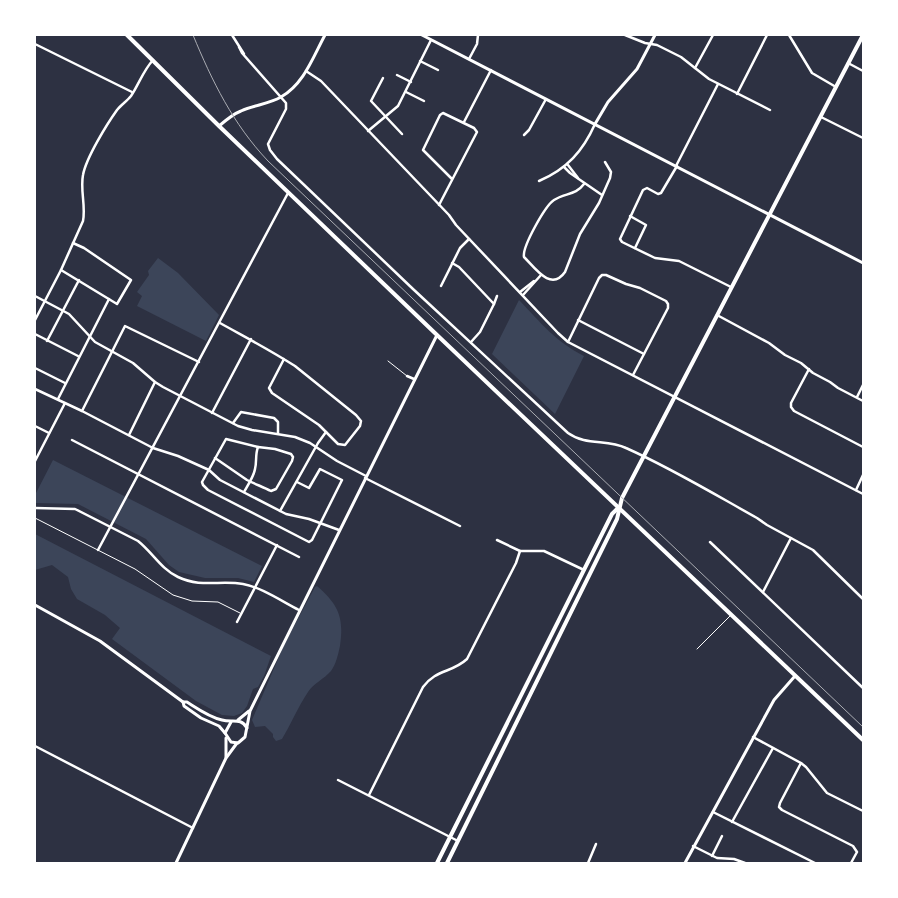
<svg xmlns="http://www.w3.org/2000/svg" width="898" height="898" viewBox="0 0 898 898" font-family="Commissioner,sans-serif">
<rect width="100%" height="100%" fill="#2d3142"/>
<g fill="#3c4559">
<polygon points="158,258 178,273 219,315 206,341 137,306 142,296 137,292 149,275 148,271"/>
<path d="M519,300C541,323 556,342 584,356L555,414L492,354Z"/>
<polygon points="53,460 262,566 254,582 238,578 205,578 179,572 169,565 146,539 78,504 35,503 35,495"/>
<polygon points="35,534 271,656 264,676 258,687 253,689 247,706 242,713 234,716 222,715 196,701 112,639 120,628 105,615 77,599 71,589 68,577 52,565 35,570"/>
<path d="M317,586C339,605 344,618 340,646C338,655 336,664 331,671C324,679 314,683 308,692C298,707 291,724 282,739L276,741L273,737V734L265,726L255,727L252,720L284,645L315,587Z"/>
</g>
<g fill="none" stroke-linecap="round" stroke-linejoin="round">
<g stroke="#fff" stroke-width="1">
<polyline points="388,361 407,376"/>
<polyline points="35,518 135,569 173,595 192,601 218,602 240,613"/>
<polyline points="697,649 731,615"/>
</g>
<g stroke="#fff" stroke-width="2.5">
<polyline points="232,35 244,54"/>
<polyline points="625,35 645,43 657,45 681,57 709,79 770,110"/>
<polyline points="789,35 812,73 836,87"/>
<polyline points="35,44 132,92"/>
<path d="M239,47L242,53L286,103V109L268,144L270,150L277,159L413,289L568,433C586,446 607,439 626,448C671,468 714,494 757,518L767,525L813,550L863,599"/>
<polyline points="469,59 477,44 478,35"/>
<polyline points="420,61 438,70"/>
<polyline points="848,63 863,71"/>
<polyline points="695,68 713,35"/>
<polyline points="306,71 321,81 449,215 456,225 558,333 568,342 863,494"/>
<polyline points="397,75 411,82"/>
<polyline points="383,78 371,101 402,134"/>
<polyline points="406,92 424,101"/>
<polyline points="737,94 767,35"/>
<polyline points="821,117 863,138"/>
<polyline points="464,122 491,70"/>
<polyline points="368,131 398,106 431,40"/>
<polyline points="524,135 529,130 546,99"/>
<polyline points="568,165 578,178"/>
<polyline points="676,166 718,84"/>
<polyline points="677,166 661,193 658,194 647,188 643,190 620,239 622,242 655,258 679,261 731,287"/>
<polyline points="564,167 570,173 602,195"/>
<path d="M539,181C567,169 583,151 595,124"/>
<path d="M584,184C576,195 565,193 554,200C545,206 522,247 524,257C535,268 551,292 565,272L580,234L599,203L610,178L611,172L605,162"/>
<polyline points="439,205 477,132 474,128 443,113 440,115 423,150 452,179"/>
<polyline points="630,216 646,225 635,248"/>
<polyline points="452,263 459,267 494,304 497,296"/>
<polyline points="61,270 117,304 131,280 84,248 73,243"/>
<polyline points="441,286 460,248 469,239"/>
<polyline points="520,292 534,281"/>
<polyline points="523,295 541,275"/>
<polyline points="35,296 69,314 95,342 133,363 155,382 163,387 238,426 252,430 295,437 310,443 337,461 366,476"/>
<polyline points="717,315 769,343 785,355 801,363 813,373 830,382 838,388 863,401"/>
<path d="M35,320L61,270L83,221C86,206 80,190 83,175C86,158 107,124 117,110C121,105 127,101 131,96C139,84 143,71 153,60"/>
<polyline points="578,320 644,354"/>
<path d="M220,323C245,337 270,350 295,366L356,415L361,421L360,426L345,445L338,444L319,425L272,393L269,388L284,359"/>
<polyline points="35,334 78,356"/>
<polyline points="47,341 79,280"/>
<polyline points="471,342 480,332 494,304"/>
<polyline points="568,342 599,278 602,275 606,275 626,284 640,288 666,301 668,304 668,308 633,375"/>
<polyline points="35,368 65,383"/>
<polyline points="809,369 791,403 791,407 794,411 863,447"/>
<polyline points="407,376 414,379"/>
<polyline points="35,389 82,411 153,448 178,456 209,470 220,480 286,514 309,519 339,530"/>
<polyline points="857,397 863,385"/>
<polyline points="58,399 109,299"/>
<polyline points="82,411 125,326 199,362"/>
<polyline points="212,413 251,339"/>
<polyline points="233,423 241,412 274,418 278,422 278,433"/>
<polyline points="35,426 49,433"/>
<polyline points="129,435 155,382"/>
<polyline points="72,440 299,557"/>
<polyline points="258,447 226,439 202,482 203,485 208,490 309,542 312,540 342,480 320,469 309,488 297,482"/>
<path d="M215,458L247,480C255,484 263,487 271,491L276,489L292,461L293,457L291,454L275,449L258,447C255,455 257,461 255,469C254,476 248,485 244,492"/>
<polyline points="35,461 65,403"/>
<polyline points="365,478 460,526"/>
<polyline points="856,490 863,475"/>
<path d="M35,508L75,509L138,541C153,553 161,569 178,577C201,588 220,580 243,584C261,587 283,602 299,610"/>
<polyline points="280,511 318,443 326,432"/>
<polyline points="497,540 520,551 544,551 584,570"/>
<polyline points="710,542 863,688"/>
<polyline points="98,550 288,193"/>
<polyline points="763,592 791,538"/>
<polyline points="237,622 277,545"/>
<polyline points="753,737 801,763 806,767 827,793 863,811"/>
<polyline points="35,746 193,828"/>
<polyline points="801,763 780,803 779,807 782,810 853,846 857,852 851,863"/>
<polyline points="338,780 458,841"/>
<path d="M369,795L423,687C436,669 452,673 467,659L516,563L520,551"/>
<polyline points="713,812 815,863"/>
<polyline points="732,822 773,748"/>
<polyline points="693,846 717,858 734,859 745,863"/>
<polyline points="712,856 722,836"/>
<polyline points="588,863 596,844"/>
</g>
<g stroke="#fff" stroke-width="3">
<polyline points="595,124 608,102 637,69 655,35"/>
<path d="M219,126C226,120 233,114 241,111C254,105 269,104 281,97C304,84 313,57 325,35"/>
<path d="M35,605L100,641L183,702H187C198,709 209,717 222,720C232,723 241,717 247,728"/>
<polyline points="183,702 184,706 201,718 219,726 225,733"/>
<polyline points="238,720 249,711"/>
<polyline points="231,722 225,733 231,742 238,743 245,737 250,711 437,335"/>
<polyline points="226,757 226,738"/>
<polyline points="176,863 226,758 237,743"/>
<polyline points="685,863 774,700 795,676"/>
</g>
<polyline stroke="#fff" stroke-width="3" points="422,35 863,263"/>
<g stroke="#fff" stroke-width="4">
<polyline points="127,35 219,126 437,335 863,740"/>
<polyline points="437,863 612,514 619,507"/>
<polyline points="447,863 617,519 622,498 863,35"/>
</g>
<path stroke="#abadb3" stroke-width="1" d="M193,35C212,81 233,124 268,161L863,727"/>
</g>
<rect width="898" height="898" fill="none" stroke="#ffffff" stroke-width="72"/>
</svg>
